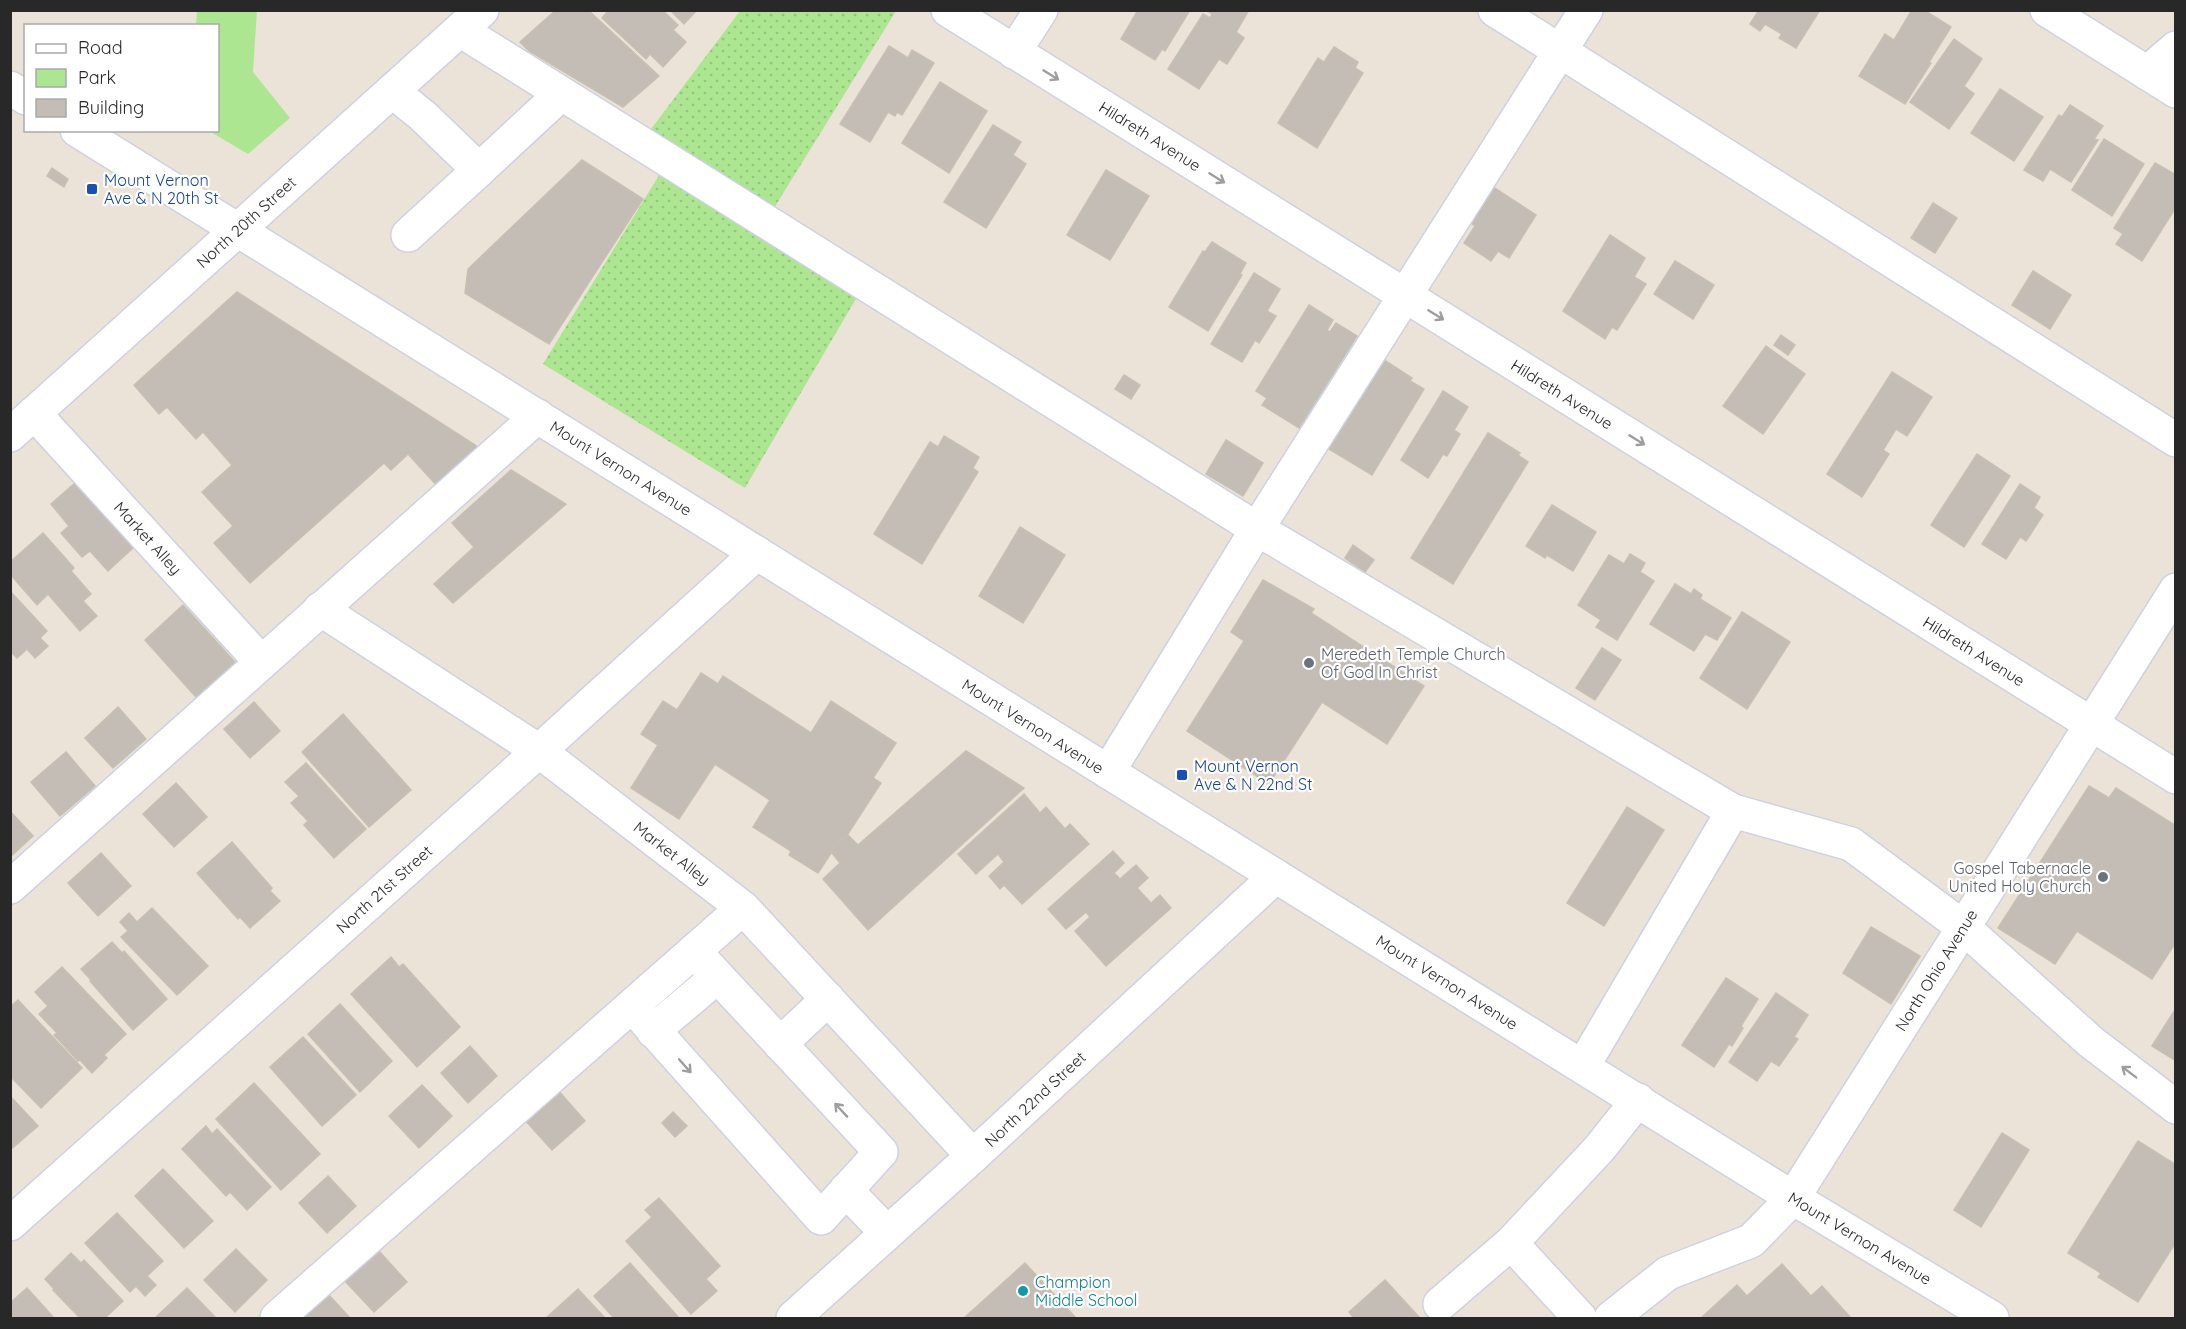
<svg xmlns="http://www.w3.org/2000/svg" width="2186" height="1329" viewBox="0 0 2186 1329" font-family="Quicksand,sans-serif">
<defs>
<pattern id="grass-dots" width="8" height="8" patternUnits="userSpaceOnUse" patternTransform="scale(1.5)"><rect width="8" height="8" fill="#ade691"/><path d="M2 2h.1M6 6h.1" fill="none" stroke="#95c57d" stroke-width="1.8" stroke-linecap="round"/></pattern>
</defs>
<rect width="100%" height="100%" fill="#ece3d8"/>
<polygon fill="url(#grass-dots)" points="740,11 896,11 766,221 867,280 745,488 543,364 674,151 648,133"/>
<polygon fill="#ade691" points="197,11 257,11 253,72 290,118 248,154 209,131 218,130 218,26 196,25"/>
<g fill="#c3bdb5" stroke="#c7c0b2" stroke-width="1.5">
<polygon points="556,10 588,10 659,76 623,107 529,51 520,42"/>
<polygon points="609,10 662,10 678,25 673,30 686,42 663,67 650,54 646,59 602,18"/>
<polygon points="670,10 697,10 684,24"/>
<polygon points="1138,10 1190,10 1165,51 1162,49 1155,60 1121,39"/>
<polygon points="1206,10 1249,10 1236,32 1244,38 1227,64 1219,59 1199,89 1168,69 1203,14 1210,18 1212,14"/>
<polygon points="1759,10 1820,10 1796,48 1779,38 1782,34 1765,24 1760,31 1750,24"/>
<polygon points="1912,10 1924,10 1951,27 1929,62 1931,63 1905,104 1859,76 1885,34 1894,40"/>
<polygon points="1954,39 1982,59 1964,86 1974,94 1949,129 1910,102"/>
<polygon points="889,46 908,58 912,50 934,63 902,115 897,112 895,116 888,112 870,142 840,124"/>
<polygon points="1334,47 1358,62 1355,68 1363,73 1317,148 1278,123 1318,58 1324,62"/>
<polygon points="940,82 987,111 949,173 902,143"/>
<polygon points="2000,89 2043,117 2014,161 1971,133"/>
<polygon points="2070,105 2103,126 2094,139 2098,140 2071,182 2050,169 2043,181 2024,170 2059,115 2062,117"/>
<polygon points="993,125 1021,142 1013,155 1026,164 986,228 944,202"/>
<polygon points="2104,139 2144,164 2112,216 2072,190"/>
<polygon points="582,160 643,199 549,344 465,293 468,269"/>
<polygon points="2155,163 2176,175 2176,207 2142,261 2116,244 2123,234 2114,228"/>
<polygon points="52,168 68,179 64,187 47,176"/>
<polygon points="1106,170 1149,196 1110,260 1067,235"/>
<polygon points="1493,187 1536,215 1509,258 1498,251 1491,261 1464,243 1475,226 1471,223"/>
<polygon points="1933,203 1957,218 1935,253 1911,238"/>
<polygon points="1610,235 1645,258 1634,277 1646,284 1617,330 1612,327 1605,339 1563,311"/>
<polygon points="1212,242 1246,263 1240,274 1242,275 1208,331 1169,307 1203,251 1205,252"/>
<polygon points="1675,261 1714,285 1693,319 1654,294"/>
<polygon points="2033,271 2071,295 2050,329 2012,305"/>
<polygon points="1254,273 1280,289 1267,311 1276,316 1259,343 1255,340 1242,362 1211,344"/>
<polygon points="237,292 483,450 440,489 408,454 391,470 384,463 250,583 214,543 233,526 202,492 232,465 203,432 196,439 167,407 159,414 134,385"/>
<polygon points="1309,305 1333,320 1327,330 1330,332 1336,323 1357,336 1299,428 1262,405 1267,398 1256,391"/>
<polygon points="1781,335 1795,345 1788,355 1774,345"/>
<polygon points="1766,346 1805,374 1763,434 1723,406"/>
<polygon points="1384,360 1412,378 1410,381 1424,389 1372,475 1329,449"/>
<polygon points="1892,372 1932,397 1907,436 1896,429 1883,450 1889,454 1862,497 1827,474"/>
<polygon points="1124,375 1140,385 1131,399 1115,389"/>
<polygon points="1443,391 1468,407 1454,430 1460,434 1447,456 1443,454 1428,478 1401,460"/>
<polygon points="1488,433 1520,453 1518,455 1528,462 1453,584 1411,558"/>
<polygon points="944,436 979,457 973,468 978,472 922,564 874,534 930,442 938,447"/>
<polygon points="1226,440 1263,463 1243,496 1206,474"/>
<polygon points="1977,454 2010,476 1964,547 1931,525"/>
<polygon points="511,470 566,504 453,603 434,584 474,547 452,523"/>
<polygon points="76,482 134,547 108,571 90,551 82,557 61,533 69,526 51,504"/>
<polygon points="2020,484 2040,497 2034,508 2043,515 2026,541 2020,537 2006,559 1982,544"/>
<polygon points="1552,505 1596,532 1573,571 1547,555 1545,558 1526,546"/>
<polygon points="1020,527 1065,555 1023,623 979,596"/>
<polygon points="43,533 74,568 71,571 91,594 83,601 97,616 80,631 48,594 37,605 10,574 10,562"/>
<polygon points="1353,545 1374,560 1365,572 1345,558"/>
<polygon points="1630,554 1645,563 1640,572 1654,581 1617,640 1596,627 1601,620 1578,605 1609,555 1624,564"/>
<polygon points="1263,580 1314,609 1311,613 1424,686 1387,744 1322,702 1269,784 1187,731 1244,641 1231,632"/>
<polygon points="1675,584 1691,594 1694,589 1702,595 1700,599 1731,618 1717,640 1705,634 1694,651 1650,624"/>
<polygon points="10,591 47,631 40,638 48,646 35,658 27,649 17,658 10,651"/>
<polygon points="183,605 242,670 203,705 145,640"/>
<polygon points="1742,612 1790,642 1747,709 1700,678"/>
<polygon points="1602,648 1621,660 1595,700 1576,688"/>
<polygon points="701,673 718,684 723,676 811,733 831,701 896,743 873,778 881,783 844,840 841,838 818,873 789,855 791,851 753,827 770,800 715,764 679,819 631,788 658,745 641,734 663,701 677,710"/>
<polygon points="254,702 280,731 250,758 224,729"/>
<polygon points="118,707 146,739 113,768 85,738"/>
<polygon points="343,714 411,790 369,827 302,752"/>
<polygon points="966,751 1024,788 868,930 823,879 840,863 831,852 841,838 844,840 847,834 858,845"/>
<polygon points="66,752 95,786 60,816 31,782"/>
<polygon points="306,763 366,829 334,858 304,825 308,821 291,803 299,796 285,782"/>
<polygon points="176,783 207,817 174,847 143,814"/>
<polygon points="2089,786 2109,798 2116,788 2176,826 2176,942 2152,979 2077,931 2055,964 1998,928"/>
<polygon points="1024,794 1040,813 1046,807 1065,829 1070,824 1089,844 1022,904 1004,885 1000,889 989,876 1004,862 998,854 976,874 958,854"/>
<polygon points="1627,807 1664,830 1604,926 1567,903"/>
<polygon points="10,811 33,836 10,857"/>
<polygon points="232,842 272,888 270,891 280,901 250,928 240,917 238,919 197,873"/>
<polygon points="1113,851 1124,863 1114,873 1120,879 1136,865 1148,878 1137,888 1151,903 1160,895 1171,908 1106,966 1075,931 1090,917 1086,912 1066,929 1048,909"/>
<polygon points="101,853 131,886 98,916 68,883"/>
<polygon points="152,908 208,966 177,995 121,937 128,931 120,922 129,913 137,922"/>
<polygon points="1871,927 1920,956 1891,1004 1843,973"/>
<polygon points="112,942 122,953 124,951 167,999 133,1030 90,981 91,980 81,969"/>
<polygon points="391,957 399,967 403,964 460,1027 417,1067 351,994"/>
<polygon points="62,967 126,1034 104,1055 107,1058 92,1073 80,1060 78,1061 54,1035 57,1033 39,1014 48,1006 35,992"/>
<polygon points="1726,978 1758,999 1741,1026 1743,1028 1732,1046 1729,1044 1714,1067 1682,1045"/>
<polygon points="1776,993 1808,1015 1794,1037 1798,1039 1779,1066 1771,1061 1757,1081 1729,1062"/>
<polygon points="18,1000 82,1068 41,1108 10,1076 10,1007"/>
<polygon points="340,1004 392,1061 360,1092 308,1034"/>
<polygon points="2176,1008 2176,1061 2152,1046"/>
<polygon points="303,1037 356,1095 322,1126 270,1067"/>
<polygon points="470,1046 497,1076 468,1103 441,1073"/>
<polygon points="254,1083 320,1154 281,1190 216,1119"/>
<polygon points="422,1085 452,1116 419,1148 389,1116"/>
<polygon points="557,1089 585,1121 552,1150 524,1119"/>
<polygon points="10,1096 38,1126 10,1150"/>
<polygon points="673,1112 687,1126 675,1137 662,1123"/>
<polygon points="206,1126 212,1134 217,1129 271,1187 247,1210 230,1192 226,1196 182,1149"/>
<polygon points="2002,1133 2029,1150 1981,1227 1954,1210"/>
<polygon points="2138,1141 2176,1165 2176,1242 2138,1302 2098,1277 2101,1273 2068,1253"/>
<polygon points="163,1169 213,1221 184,1248 135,1196"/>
<polygon points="328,1176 356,1206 327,1233 299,1203"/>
<polygon points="659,1198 720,1266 706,1279 717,1291 691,1314 626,1241 652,1217 645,1210"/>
<polygon points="117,1213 163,1261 147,1276 156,1285 145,1296 136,1286 130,1292 85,1243"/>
<polygon points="236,1249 267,1280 235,1312 204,1280"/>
<polygon points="378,1250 407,1282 374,1312 344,1280"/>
<polygon points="71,1253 81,1263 84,1260 123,1301 105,1318 80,1318 53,1290 54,1289 45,1279"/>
<polygon points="630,1263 679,1318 614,1318 594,1296"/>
<polygon points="1025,1263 1076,1318 964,1318"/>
<polygon points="1782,1264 1811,1296 1822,1286 1851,1318 1701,1318 1737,1285 1747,1296"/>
<polygon points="1385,1280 1420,1318 1354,1318 1349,1312"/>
<polygon points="27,1288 54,1318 13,1318 10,1316 10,1303"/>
<polygon points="187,1288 216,1318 155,1318"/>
<polygon points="578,1289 605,1318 546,1318"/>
<polygon points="328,1294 350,1318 301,1318"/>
</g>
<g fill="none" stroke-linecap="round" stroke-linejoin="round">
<defs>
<g id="minor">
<polyline points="948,10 2176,777"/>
<polyline points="1495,10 2176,440"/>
<polyline points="2047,10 2176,91"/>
<polyline points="460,30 1257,529 1733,811 1583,1066"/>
<polyline points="1014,52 1041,10"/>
<polyline points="2147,73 2176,48"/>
<polyline points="10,88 26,98"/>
<polyline points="392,91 423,116 479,170 408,235"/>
<polyline points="77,130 1793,1198 1992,1318"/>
<polyline points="479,170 561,94"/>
<polyline points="34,413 261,662"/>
<polyline points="10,435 482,10"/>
<polyline points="320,609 539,751 743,908 973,1156"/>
<polyline points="1108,772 1257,529 1586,10"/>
<polyline points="1733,811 1851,844 1963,927 2091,1042 2176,1107"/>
<polyline points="10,887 538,416"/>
<polyline points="632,1006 821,1218 881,1152 694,951"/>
<polyline points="653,1031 717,977"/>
<polyline points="780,1044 828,999"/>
<polyline points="846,1190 887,1233"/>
<polyline points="10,1224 539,751 757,553"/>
<polyline points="1440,1304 1511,1243"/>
<polyline points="277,1318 743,908"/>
<polyline points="793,1318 973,1156 1276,876"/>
<polyline points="1580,1318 1511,1243 1599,1149 1638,1100"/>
<polyline points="1611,1318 1668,1273 1751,1241 1793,1198 2176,590"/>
</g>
</defs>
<use href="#minor" stroke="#ced1e2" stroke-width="36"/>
<use href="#minor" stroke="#fff" stroke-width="33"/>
</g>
<defs><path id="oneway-shaft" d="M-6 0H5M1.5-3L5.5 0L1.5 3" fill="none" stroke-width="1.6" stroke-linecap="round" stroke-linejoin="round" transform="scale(1.5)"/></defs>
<g stroke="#9e9e9e">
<use href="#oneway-shaft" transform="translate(1051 75) rotate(32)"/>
<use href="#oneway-shaft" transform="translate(1217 178) rotate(32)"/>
<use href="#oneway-shaft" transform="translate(1436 315) rotate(32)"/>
<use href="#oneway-shaft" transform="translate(1637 440) rotate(32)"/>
<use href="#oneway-shaft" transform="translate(685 1066) rotate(48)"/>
<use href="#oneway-shaft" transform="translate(2129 1072) rotate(-143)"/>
<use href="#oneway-shaft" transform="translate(841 1110) rotate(-133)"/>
</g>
<g fill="#1a4fb4" stroke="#fff" stroke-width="2">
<rect x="86" y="183" width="12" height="12" rx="3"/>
<rect x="1176" y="769" width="12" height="12" rx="3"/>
</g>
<g fill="#6b7280" stroke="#fff" stroke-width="2">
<circle cx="1309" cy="663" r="6"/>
<circle cx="2103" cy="877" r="6"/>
</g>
<circle fill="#0f9aa8" stroke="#fff" stroke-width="2" cx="1023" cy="1291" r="6"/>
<g text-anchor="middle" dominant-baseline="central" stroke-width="4.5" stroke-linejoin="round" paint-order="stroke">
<g font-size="16" fill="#282828" stroke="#fff">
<text transform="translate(1150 136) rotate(32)">Hildreth Avenue</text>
<text transform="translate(246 222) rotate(-42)">North 20th Street</text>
<text transform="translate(1562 394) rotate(32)">Hildreth Avenue</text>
<text transform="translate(621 468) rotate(32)">Mount Vernon Avenue</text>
<text transform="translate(148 538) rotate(48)">Market Alley</text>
<text transform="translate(1974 651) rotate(32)">Hildreth Avenue</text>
<text transform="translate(1033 726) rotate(32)">Mount Vernon Avenue</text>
<text transform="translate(672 853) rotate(38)">Market Alley</text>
<text transform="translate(384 889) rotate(-42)">North 21st Street</text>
<text transform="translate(1936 970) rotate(-58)">North Ohio Avenue</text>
<text transform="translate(1447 982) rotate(32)">Mount Vernon Avenue</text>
<text transform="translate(1035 1099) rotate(-43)">North 22nd Street</text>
<text transform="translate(1860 1238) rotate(31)">Mount Vernon Avenue</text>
</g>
<g font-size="16" fill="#164399" stroke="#fff" text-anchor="start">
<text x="104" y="180">Mount Vernon<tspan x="104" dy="18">Ave &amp; N 20th St</tspan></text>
<text x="1194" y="766">Mount Vernon<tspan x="1194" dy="18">Ave &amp; N 22nd St</tspan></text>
</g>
<g font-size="16" fill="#5b616d" stroke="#fff" text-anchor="start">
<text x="1321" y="654">Meredeth Temple Church<tspan x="1321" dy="18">Of God In Christ</tspan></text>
<text x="2091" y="868" text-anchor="end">Gospel Tabernacle<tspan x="2091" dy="18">United Holy Church</tspan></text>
</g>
<g font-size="16" fill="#0d838f" stroke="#fff" text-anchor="start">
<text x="1035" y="1282">Champion<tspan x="1035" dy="18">Middle School</tspan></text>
</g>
</g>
<rect width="2186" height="1329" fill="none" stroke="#282828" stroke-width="24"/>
<rect x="24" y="24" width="195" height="108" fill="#ffffff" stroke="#a9a9a9" stroke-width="1.5"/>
<rect x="36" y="44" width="30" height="9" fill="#ffffff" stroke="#a9a9a9" stroke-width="1.5"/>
<text x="78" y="54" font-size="18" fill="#282828">Road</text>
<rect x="36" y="69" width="30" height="18" fill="#ade691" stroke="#a9a9a9" stroke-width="1.5"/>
<text x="78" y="84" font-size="18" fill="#282828">Park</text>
<rect x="36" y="99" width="30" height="18" fill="#c3bdb5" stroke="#a9a9a9" stroke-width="1.5"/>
<text x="78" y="114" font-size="18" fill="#282828">Building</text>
</svg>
